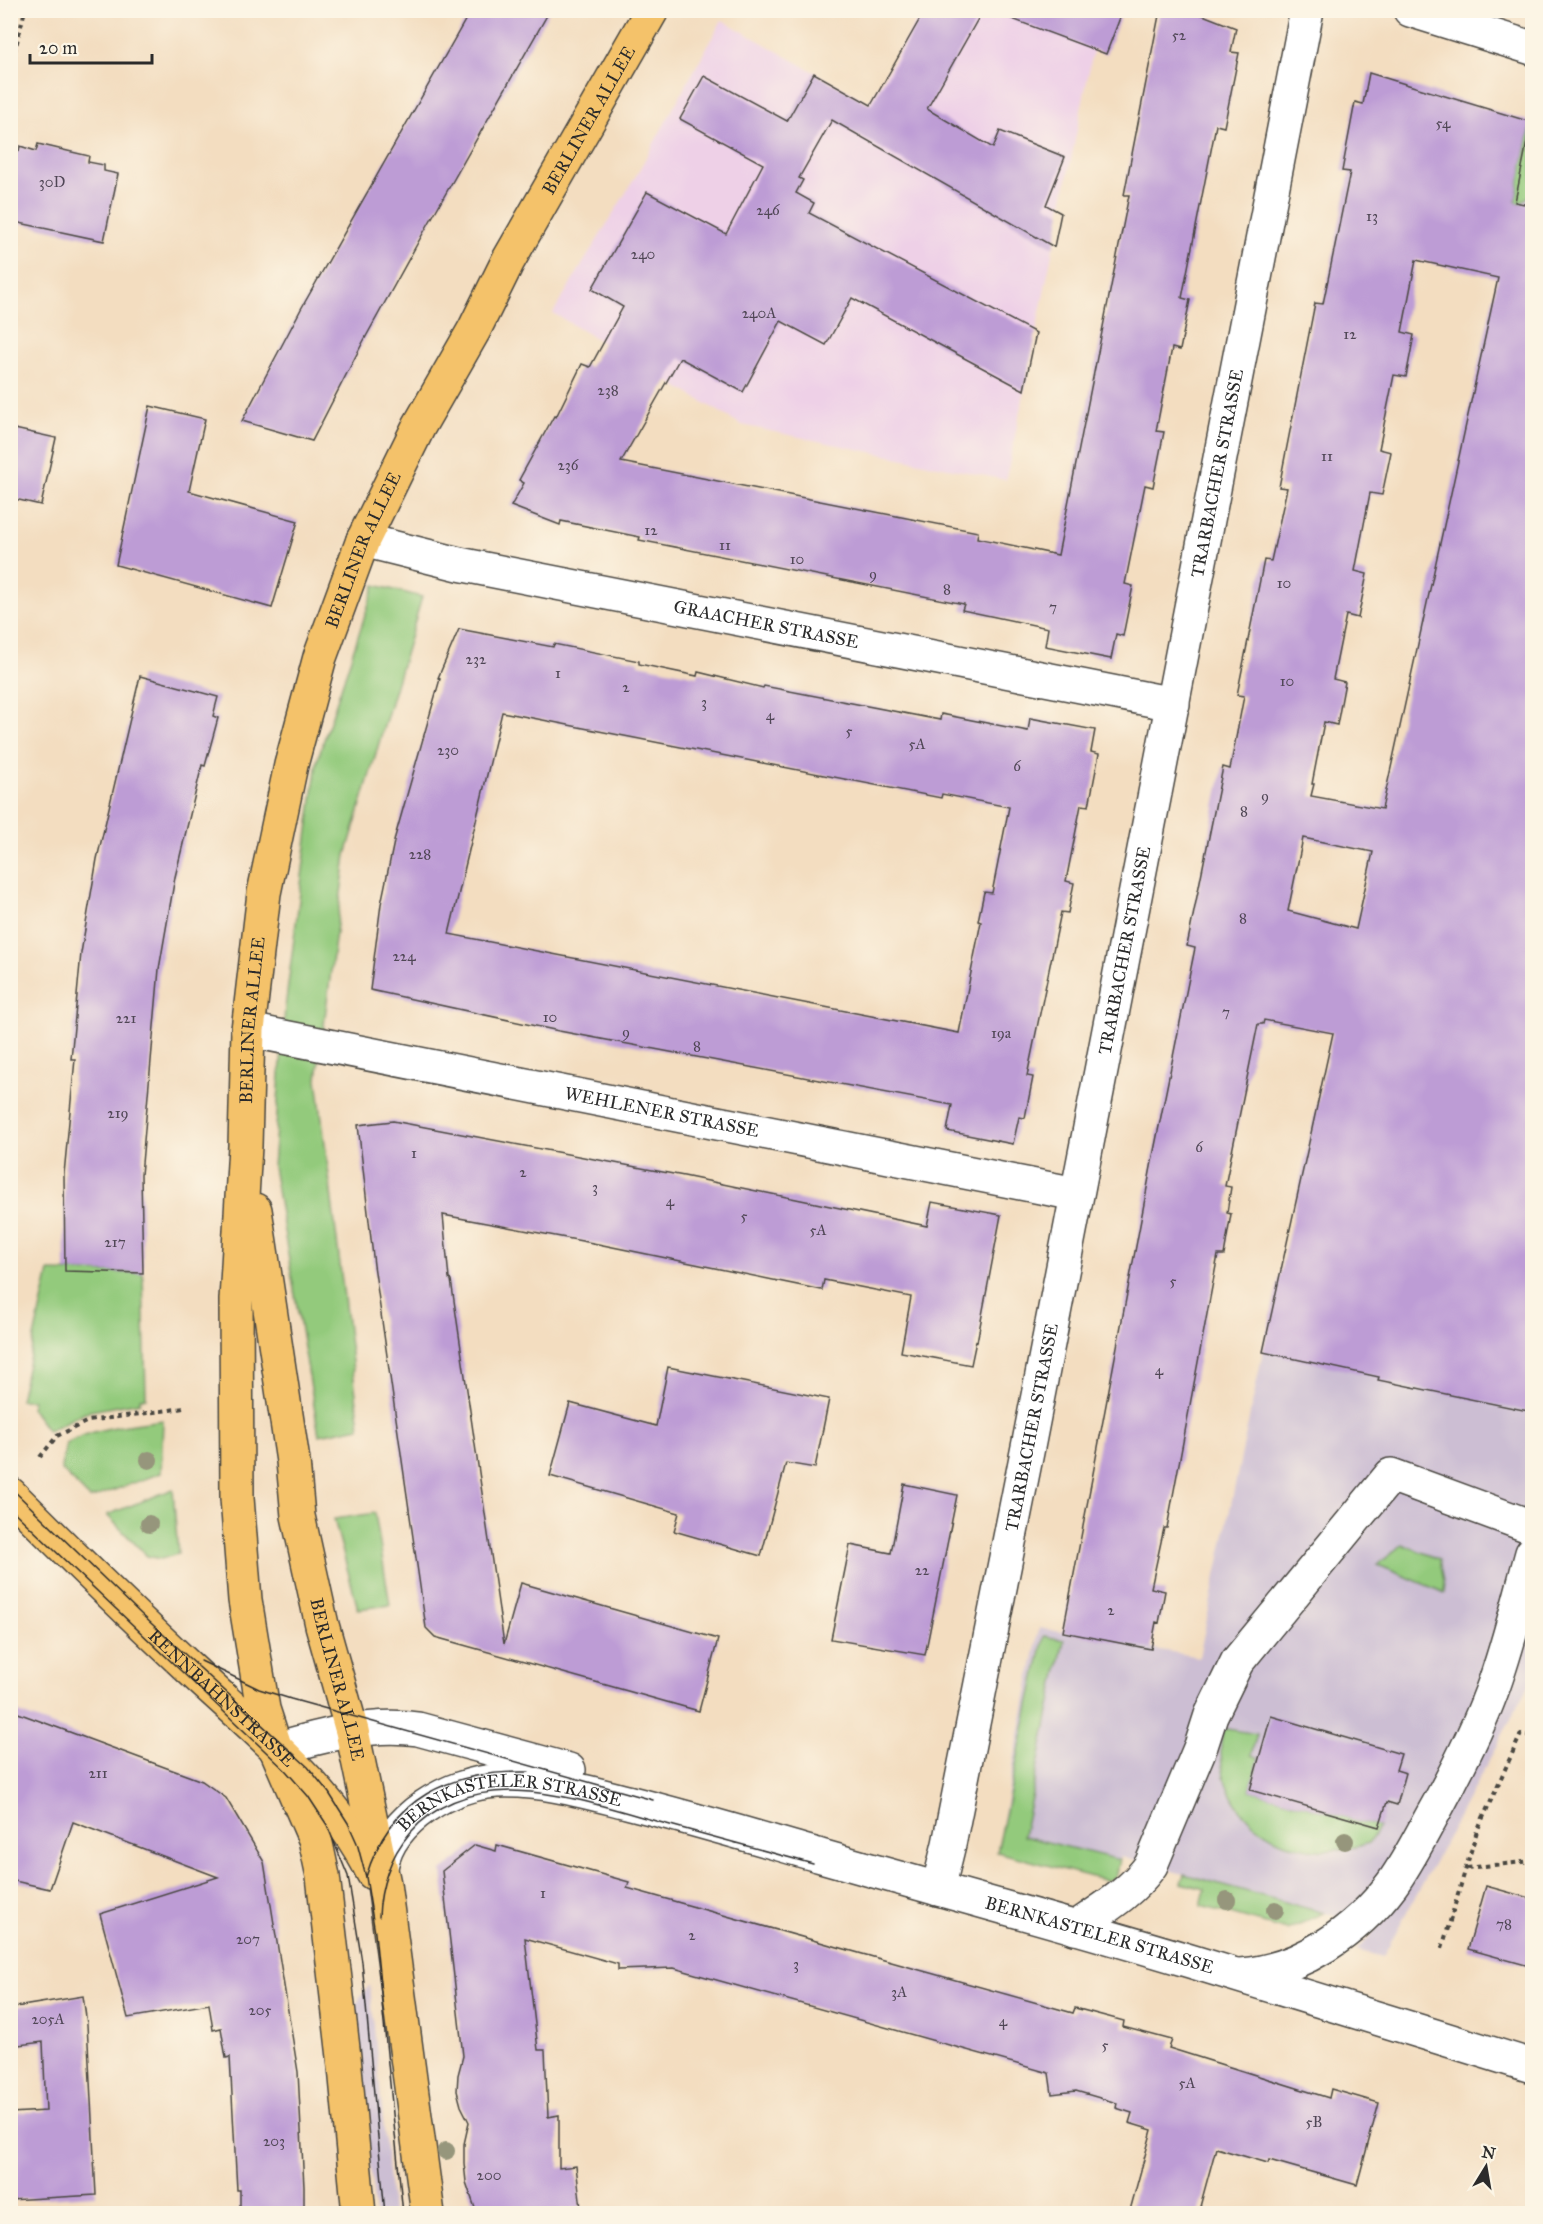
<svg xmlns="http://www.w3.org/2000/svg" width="1543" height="2224" viewBox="0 0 1543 2224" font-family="'IM FELL Great Primer',serif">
<rect width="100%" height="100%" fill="#fcf5e5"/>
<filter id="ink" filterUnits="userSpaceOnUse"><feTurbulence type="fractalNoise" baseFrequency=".0167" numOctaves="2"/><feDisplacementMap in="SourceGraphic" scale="12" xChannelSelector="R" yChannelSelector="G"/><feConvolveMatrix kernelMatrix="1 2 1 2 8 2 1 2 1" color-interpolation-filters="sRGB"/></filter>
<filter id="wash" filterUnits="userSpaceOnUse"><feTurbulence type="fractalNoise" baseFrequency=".008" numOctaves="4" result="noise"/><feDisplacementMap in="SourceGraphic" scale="24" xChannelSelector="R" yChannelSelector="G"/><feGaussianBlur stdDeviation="1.35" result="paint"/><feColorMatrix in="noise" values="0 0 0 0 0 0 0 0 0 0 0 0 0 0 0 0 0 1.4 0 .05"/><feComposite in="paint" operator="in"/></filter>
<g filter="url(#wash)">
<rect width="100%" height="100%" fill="#f3ddc0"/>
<polygon fill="#eed0e7" points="922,11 1107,11 1094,46 1006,480 742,425 553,313 633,181 722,20 869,103"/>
<g fill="#ccbed3">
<polygon points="1532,119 1532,1680 1383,1957 1356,1950 1370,1936 1376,1928 1331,1914 1324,1913 1287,1930 1201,1906 1205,1889 1181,1883 1183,1874 1151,1865 1121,1857 1116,1877 1107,1881 997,1852 1039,1628 1199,1657 1263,1352"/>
<polygon points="370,1985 392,2213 375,2213 355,2014 356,2005 361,1996"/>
</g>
<g fill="#93ca7c" stroke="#5f7a54" stroke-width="1.5">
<polygon points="1532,119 1532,193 1521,203 1515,202"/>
<polygon points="375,585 422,597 346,855 317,1079 360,1427 319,1435 273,1167 285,1008 317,761"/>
<polygon points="49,1271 143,1273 146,1398 140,1398 140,1402 85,1412 48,1431 31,1408 33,1400 20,1400"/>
<path d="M163,1420L161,1473L90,1499L61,1469L66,1443C97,1427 129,1425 163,1420Z"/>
<polygon points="173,1489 178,1554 161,1559 147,1556 107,1515"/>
<polygon points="375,1513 390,1605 358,1609 334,1519"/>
<polygon points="1402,1544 1439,1559 1445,1593 1378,1565"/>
<polygon points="1044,1636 1064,1640 1023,1836 1120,1860 1116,1877 1107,1881 997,1852"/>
<path d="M1227,1729L1257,1734L1251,1755L1259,1758L1250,1790L1379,1827L1369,1843C1302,1867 1223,1830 1221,1753C1220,1745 1222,1737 1223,1730Z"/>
<polygon points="1184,1874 1324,1913 1287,1930 1201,1906 1205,1889 1181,1883"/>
</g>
<g id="blocks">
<g fill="#bd9cd5" fill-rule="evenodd">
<polygon points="471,10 550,10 421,237 363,342 312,441 242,421 301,309"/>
<polygon points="925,10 983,10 927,109 993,148 1000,131 1065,157 1046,205 1061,213 1054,247 832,120 799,178 803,180 796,193 814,203 809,213 1036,333 1024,390 852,298 826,345 781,321 743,392 680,358 621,462 978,532 977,538 1058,555 1129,195 1124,195 1160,10 1190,10 1236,28 1231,52 1239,53 1224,127 1216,125 1182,298 1190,300 1180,350 1172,348 1156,431 1164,432 1153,487 1145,485 1125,584 1133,586 1123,636 1116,634 1111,659 1045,646 1048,628 962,610 964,604 639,540 640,537 561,521 560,525 511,506 524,483 519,480 554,416 556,417 582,364 590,367 623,307 592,289 647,192 726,234 763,164 680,119 704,76 787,121 814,73 871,105"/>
<polygon points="999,10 1123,10 1106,54 999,14"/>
<path d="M1369,73L1531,122L1515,202L1533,206V1412L1378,1380L1379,1377L1263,1352L1333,1033L1264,1020L1263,1024H1258L1225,1186L1231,1187L1227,1213L1231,1214L1224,1255H1218L1167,1528H1164L1151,1588L1165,1591L1159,1623L1156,1622L1151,1649L1063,1632L1154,1151L1195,948L1187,946L1223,767L1230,769L1244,696L1237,695L1264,560L1271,561L1287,488L1279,487L1315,303L1323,304L1350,172L1342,171L1355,102L1363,104ZM1416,260L1498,278L1382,809L1311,796L1314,784H1312L1324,722L1337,725L1345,682L1333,679L1346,615L1358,618L1367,574L1355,571L1370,493L1382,495L1391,452L1379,449L1394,375L1406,377L1414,335L1402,332ZM1303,838L1373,852L1356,929L1288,911Z"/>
<polygon points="38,144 89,156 88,162 104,165 104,171 118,174 104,241 10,221 10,149 19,151 20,146 36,151"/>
<polygon points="150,406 205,419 189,491 298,521 272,608 116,565"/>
<polygon points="10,428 56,438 41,505 10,498"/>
<path d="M459,629L553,647L554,644L639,661V664L697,676L698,672L763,688L764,686L940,720L941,714L1028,731L1030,718L1095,730L1091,752L1099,754L1089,806L1081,805L1066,881L1074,883L1068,913L1061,912L1027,1076L1033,1077L1025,1118L1019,1117L1013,1144L947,1131L952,1105L559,1031L370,990L381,904L395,837L440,679L438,678ZM502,712L941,798L942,794L1009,807L992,893L984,892L978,921L981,922L959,1033L449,934Z"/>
<polygon points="140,676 218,697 213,716 218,718 205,766 202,765 175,877 159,969 141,1175 143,1273 65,1271 64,1174 75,1059 71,1059 81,953 97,859"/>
<polygon points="393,1121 684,1176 927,1226 932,1202 1001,1215 977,1342 976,1341 971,1365 901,1352 911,1297 824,1280 822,1290 598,1244 443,1215 449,1279 451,1280 504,1644 521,1583 718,1639 699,1711 435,1637 426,1628 374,1265 358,1125"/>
<polygon points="668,1367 829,1399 815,1468 786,1463 761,1556 674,1531 679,1513 550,1476 570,1403 656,1426"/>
<polygon points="904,1484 957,1495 925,1655 831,1639 850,1545 891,1553"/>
<polygon points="10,1710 202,1781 226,1798 264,1862 298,2072 304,2187 304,2214 240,2214 240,2190 237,2190 230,2057 226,2058 221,2028 213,2030 209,2004 128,2018 100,1914 218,1877 73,1822 50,1889 10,1880"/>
<polygon points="1271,1716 1401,1754 1396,1770 1406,1773 1397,1805 1387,1802 1379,1827 1250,1790"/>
<polygon points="475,1845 496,1851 497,1845 629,1882 627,1888 1073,2013 1075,2008 1124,2021 1123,2027 1172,2040 1169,2048 1329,2098 1331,2089 1379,2103 1357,2185 1269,2160 1268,2163 1216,2148 1198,2214 1129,2214 1152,2130 1129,2123 1132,2113 1116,2108 1117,2103 1076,2091 1052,2094 1049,2073 674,1968 618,1970 618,1964 525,1938 538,2050 545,2050 548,2117 559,2115 559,2168 576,2166 581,2208 560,2210 561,2214 477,2214 466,2182 464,2163 464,2144 469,2122 461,2106 457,2091 458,2075 463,2056 442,1871"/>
<polygon points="1486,1886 1533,1899 1533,1967 1468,1949"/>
<polygon points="83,1996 87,2024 96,2195 10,2200 10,2113 46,2111 43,2042 10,2046 10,2008"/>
</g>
</g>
</g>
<g filter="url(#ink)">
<use href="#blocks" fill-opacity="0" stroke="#494641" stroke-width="1.5"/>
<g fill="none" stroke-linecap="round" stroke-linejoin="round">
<defs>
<g id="minor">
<polyline points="1410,10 1532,48"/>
<path id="s1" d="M363,540L459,564L1173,704"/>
<path id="s2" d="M248,1030L1076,1194"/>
<path d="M276,1749C321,1736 371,1722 418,1729L569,1770"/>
<path id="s3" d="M381,1867C390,1818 451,1783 497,1781C543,1779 587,1792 631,1803C695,1819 758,1838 821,1856C944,1891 1067,1924 1190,1961C1304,1995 1418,2031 1532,2066"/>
<path id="s4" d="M938,1889L949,1844L1029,1442L1307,10"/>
<path d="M1075,1928C1103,1909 1132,1892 1151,1865L1201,1746L1211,1715L1237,1662L1391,1475L1532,1527"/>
<path d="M1240,1975C1300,1971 1357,1931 1392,1884C1410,1859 1423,1831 1438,1805C1458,1768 1476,1733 1491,1693C1508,1648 1519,1600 1532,1553"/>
</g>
<g id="major">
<path id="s5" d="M255,1210L293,1461L298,1516L322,1625L352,1731L384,1884L428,2214"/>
<path id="s6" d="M10,1494C68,1552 126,1609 186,1665C253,1728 332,1789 373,1873"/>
<path id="s7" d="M359,2214L344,2057L323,1876L315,1839L276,1749L263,1709L245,1600L237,1498L236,1300L245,1146L248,1030L264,893L291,765L320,657L363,540L419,426L474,330L508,261L652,10"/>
</g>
</defs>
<use href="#minor" stroke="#494641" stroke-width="36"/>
<use href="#major" stroke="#494641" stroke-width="36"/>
<g stroke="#494641" stroke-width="4" stroke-dasharray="4.5 4.5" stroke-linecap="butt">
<polyline points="10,70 25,10"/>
<polyline points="40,1457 57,1436 88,1421 184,1408"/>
<polyline points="1467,1868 1532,1861"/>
<polyline points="1442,1948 1477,1831 1521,1734 1532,1736"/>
</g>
<use href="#minor" stroke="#fff" stroke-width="33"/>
<use href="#major" stroke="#f4c26a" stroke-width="33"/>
<g stroke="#2b2b2b" stroke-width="1.5">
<polyline points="10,1487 141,1614 308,1767 329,1793 348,1823 357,1843 366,1877 375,1933 403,2214"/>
<polyline points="10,1508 286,1771 308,1796 327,1825 348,1876 362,1962 385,2214"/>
<polyline points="201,1661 259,1689 291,1699 653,1800"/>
<path d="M366,1877C390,1797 450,1770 529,1772"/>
<path d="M379,1917C380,1887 390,1856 410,1833C475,1759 583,1801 663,1823C713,1837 763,1850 813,1864"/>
</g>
</g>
<g fill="#96967b">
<circle cx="149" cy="1460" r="9"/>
<circle cx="149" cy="1524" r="9"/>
<circle cx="1345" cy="1841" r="9"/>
<circle cx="1227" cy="1900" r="9"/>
<circle cx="1275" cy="1910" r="9"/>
<circle cx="446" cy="2151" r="9"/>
</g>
</g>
<g text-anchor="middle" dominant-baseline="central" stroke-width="4.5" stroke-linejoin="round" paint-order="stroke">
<g font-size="15" fill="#504756">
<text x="1179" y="35">52</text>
<text x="1443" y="123">54</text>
<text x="52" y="182">30D</text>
<text x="768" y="210">246</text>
<text x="1372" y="216">13</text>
<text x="643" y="254">240</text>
<text x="759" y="313">240A</text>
<text x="1350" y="334">12</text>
<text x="608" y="390">238</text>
<text x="1327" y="456">11</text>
<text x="568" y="465">236</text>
<text x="651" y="530">12</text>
<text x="725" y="545">11</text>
<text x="797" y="559">10</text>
<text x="873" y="574">9</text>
<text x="1284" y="583">10</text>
<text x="947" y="589">8</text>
<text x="1053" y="607">7</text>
<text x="476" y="659">232</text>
<text x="558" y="673">1</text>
<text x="1287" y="681">10</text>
<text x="626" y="687">2</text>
<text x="704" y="702">3</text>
<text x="770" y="715">4</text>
<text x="849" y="731">5</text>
<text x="917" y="744">5A</text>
<text x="448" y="750">230</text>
<text x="1017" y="766">6</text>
<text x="1265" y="796">9</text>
<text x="1244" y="811">8</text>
<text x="420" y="854">228</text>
<text x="1243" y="918">8</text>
<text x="404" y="956">224</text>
<text x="1226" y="1012">7</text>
<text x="550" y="1017">10</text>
<text x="126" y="1018">221</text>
<text x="626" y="1032">9</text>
<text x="1001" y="1033">19a</text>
<text x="697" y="1046">8</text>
<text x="118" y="1113">219</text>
<text x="1199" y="1147">6</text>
<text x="414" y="1153">1</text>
<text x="523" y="1172">2</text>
<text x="595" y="1187">3</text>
<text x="670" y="1201">4</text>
<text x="744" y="1216">5</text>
<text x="818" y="1230">5A</text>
<text x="115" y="1242">217</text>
<text x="1173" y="1281">5</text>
<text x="1159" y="1370">4</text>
<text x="922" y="1570">22</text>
<text x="1111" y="1610">2</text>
<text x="98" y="1773">211</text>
<text x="543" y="1893">1</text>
<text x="1504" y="1924">78</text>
<text x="692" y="1935">2</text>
<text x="248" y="1939">207</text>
<text x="796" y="1964">3</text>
<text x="899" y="1992">3A</text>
<text x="260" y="2010">205</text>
<text x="48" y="2019">205A</text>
<text x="1003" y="2021">4</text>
<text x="1105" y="2045">5</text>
<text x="1187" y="2083">5A</text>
<text x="1314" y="2122">5B</text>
<text x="274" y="2141">203</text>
<text x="489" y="2175">200</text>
</g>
<g font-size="18" fill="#2b2b2b" stroke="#fcf5e5">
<text stroke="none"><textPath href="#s7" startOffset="2181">BERLINER ALLEE</textPath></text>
<text stroke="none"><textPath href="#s4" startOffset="1443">TRARBACHER STRASSE</textPath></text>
<text stroke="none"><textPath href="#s7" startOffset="1695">BERLINER ALLEE</textPath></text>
<text stroke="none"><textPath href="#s1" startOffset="412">GRAACHER STRASSE</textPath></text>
<text stroke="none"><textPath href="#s4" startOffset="957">TRARBACHER STRASSE</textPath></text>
<text stroke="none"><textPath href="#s7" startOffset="1209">BERLINER ALLEE</textPath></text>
<text stroke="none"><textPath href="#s2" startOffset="422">WEHLENER STRASSE</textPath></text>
<text stroke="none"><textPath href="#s4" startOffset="471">TRARBACHER STRASSE</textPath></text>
<text stroke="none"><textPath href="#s5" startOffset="477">BERLINER ALLEE</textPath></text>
<text stroke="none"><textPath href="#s6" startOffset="294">RENNBAHNSTRASSE</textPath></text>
<text stroke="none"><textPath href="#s3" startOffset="162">BERNKASTELER STRASSE</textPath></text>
<text stroke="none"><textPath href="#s3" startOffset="777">BERNKASTELER STRASSE</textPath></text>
</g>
</g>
<rect width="1543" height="2224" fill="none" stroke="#fcf5e5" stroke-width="36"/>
<g transform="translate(1486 2167) rotate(11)" stroke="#fcf5e5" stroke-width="4.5" paint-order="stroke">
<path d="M0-4.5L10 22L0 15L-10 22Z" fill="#2b2b2b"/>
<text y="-9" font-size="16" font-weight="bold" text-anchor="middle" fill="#2b2b2b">N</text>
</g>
<path d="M30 54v9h122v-9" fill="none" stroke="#2b2b2b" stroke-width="3"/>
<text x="39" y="54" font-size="18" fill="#2b2b2b" stroke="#fcf5e5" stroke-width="4.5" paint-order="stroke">20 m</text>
</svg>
